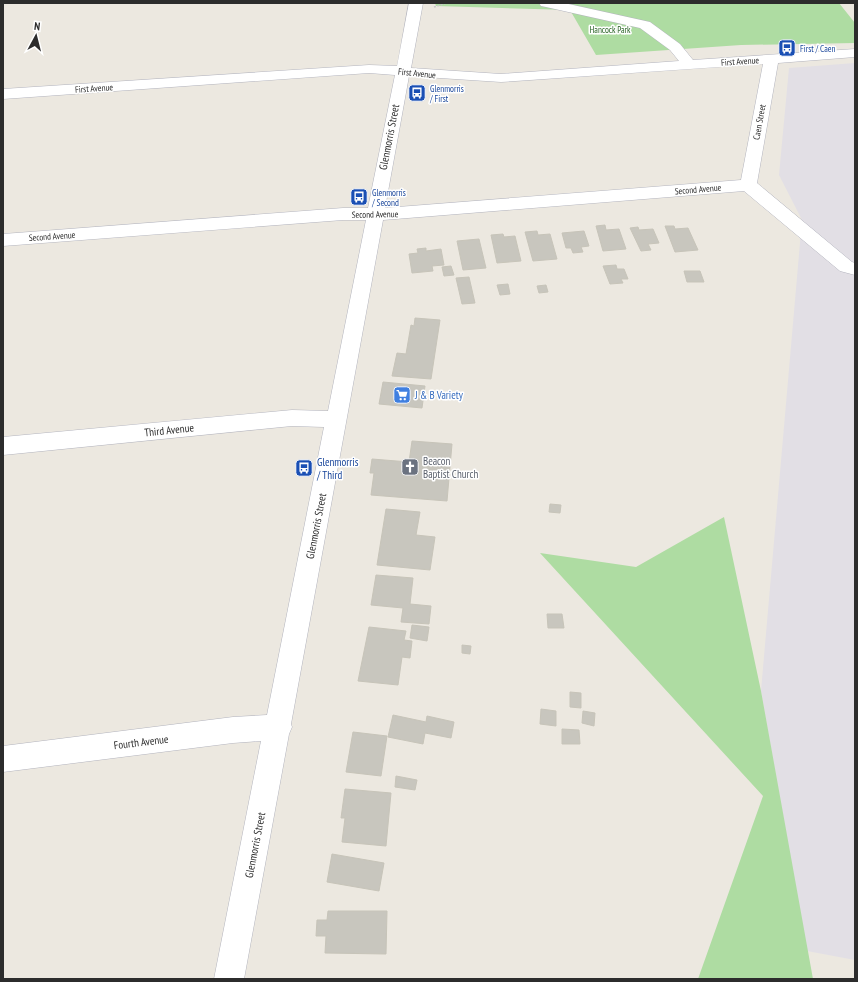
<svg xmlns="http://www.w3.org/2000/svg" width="858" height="982" viewBox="0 0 858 982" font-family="'PT Sans Narrow',sans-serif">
<rect width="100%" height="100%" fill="#ece8e0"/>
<polygon fill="#e2dfe5" points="855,63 855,960 807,951 761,691 802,220 779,175 789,68"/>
<g fill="#aedca2">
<polygon points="435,3 839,3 855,23 855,43 741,45 596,55 570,10 436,6"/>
<polygon points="724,517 761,691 813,979 698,979 763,796 540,553 636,567"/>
</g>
<g fill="#c8c6be" stroke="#c7c4b9">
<polygon points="605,225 606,230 619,229 626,249 603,251 596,226"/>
<polygon points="665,226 674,226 675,229 688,228 698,250 675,252"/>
<polygon points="638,227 639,230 653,229 659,243 648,244 651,250 641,251 630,228"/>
<polygon points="537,231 538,235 550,234 557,259 533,261 525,232"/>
<polygon points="584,231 589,246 581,247 583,252 573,253 571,248 566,248 562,233"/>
<polygon points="503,234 504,237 515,236 521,261 497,263 491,235"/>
<polygon points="479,239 486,268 463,270 457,241"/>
<polygon points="426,248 426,251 441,249 444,265 432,266 433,271 412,273 409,254 418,253 417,249"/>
<polygon points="616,265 617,269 624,269 628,279 621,279 623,283 610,284 603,266"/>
<polygon points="451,266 454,275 444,276 442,267"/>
<polygon points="684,271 700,271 704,282 687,282"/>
<polygon points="469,277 475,303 462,304 456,278"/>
<polygon points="508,284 510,294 500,295 497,285"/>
<polygon points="546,285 548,292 539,293 537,286"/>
<polygon points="415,318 440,320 431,379 392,376 397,353 406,354 411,325 414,326"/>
<polygon points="383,382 425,386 422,408 379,404"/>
<polygon points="412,441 452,444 447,501 371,495 374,473 370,473 372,459 409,462"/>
<polygon points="550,504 561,505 560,513 549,512"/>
<polygon points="386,509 420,512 416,535 435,537 430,570 377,565"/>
<polygon points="376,575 413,578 410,604 431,606 429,624 401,622 403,608 371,605"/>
<polygon points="547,614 562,614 564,628 548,628"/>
<polygon points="412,625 429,627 427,641 410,638"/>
<polygon points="369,627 406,631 404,640 412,641 410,658 402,657 398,685 358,681"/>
<polygon points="462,645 471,646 470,654 462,653"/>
<polygon points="570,692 581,693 581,708 570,707"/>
<polygon points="541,709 556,711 556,726 540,724"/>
<polygon points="583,711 595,713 594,726 582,723"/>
<polygon points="393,715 426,722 427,716 454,722 451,738 425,733 423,744 388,737"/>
<polygon points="562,729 579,730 580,744 562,744"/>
<polygon points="353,732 387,736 381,776 346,772"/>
<polygon points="396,776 417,780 415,790 395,787"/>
<polygon points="345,789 391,793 386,846 342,842 345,818 341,818"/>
<polygon points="332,854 384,863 379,891 327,882"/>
<polygon points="328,911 387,911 386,954 325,953 326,936 316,936 317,920 327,920"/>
</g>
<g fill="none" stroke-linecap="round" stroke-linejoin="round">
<defs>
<path id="minor" d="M409,3H423L411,68L501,74L679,61L670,50L640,28L546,7L541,6L539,3H564L650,22L680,44L693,60L855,49V57L778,63L757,183L852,262L855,263V275L840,271L744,191L383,220L291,724L292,727L289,734L244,979H214L261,741L233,743L3,772V746L233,717L267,715L324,427L292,426L3,455V437L292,410L328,411L366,220H343L3,246V234L343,208H368L395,75L369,73L3,99V89L369,65L397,66ZM763,64L741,180L385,208L409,76L501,82Z"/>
</defs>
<use href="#minor" stroke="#b3b4be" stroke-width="1"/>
<polyline stroke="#c8c8c8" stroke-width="1.5" stroke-dasharray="2 1.5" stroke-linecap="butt" points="434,7 447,3"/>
<use href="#minor" fill="#fff" fill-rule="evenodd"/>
</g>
<defs>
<symbol id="bus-square" viewBox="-11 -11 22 22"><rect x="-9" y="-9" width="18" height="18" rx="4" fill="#1a4fb4" stroke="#fff"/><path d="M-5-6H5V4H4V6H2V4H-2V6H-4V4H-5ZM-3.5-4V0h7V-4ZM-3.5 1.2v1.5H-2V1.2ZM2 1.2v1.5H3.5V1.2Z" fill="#fff"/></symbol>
<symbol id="supermarket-square" viewBox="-11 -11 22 22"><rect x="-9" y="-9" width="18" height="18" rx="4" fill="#3f7fe0" stroke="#fff"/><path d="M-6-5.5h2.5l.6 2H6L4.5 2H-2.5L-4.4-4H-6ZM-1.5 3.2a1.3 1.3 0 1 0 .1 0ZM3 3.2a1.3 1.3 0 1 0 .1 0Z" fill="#fff"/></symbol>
<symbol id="church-square" viewBox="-11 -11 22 22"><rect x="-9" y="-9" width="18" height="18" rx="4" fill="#6b7280" stroke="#fff"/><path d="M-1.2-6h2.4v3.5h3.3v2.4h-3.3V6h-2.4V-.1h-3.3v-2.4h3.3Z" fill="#fff"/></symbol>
</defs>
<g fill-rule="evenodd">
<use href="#bus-square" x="777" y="38" width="20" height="20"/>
<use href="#bus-square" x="407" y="83" width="20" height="20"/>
<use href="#bus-square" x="349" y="187" width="20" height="20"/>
<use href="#supermarket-square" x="392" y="385" width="20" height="20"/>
<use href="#church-square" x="400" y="457" width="20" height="20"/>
<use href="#bus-square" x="294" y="458" width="20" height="20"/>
</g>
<g text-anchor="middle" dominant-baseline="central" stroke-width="3" stroke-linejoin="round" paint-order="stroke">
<g font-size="9" fill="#276223" stroke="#fff">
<text x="610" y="29">Hancock Park</text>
</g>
<g font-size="9" fill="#164399" stroke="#fff" text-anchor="start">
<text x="800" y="48">First / Caen</text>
<text x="430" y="88">Glenmorris<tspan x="430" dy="10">/ First</tspan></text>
<text x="372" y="192">Glenmorris<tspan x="372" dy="10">/ Second</tspan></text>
</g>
<g font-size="9" fill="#2c2c2c" stroke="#fff">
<text transform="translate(740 61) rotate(-4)">First Avenue</text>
<text transform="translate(417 73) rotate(6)">First Avenue</text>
<text transform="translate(94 88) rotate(-4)">First Avenue</text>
<text transform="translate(759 122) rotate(-80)">Caen Street</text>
<text transform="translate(698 189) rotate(-5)">Second Avenue</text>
<text transform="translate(375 214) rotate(-1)">Second Avenue</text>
<text transform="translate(52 236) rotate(-4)">Second Avenue</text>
</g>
<g font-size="11" fill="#2c2c2c" stroke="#fff">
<text transform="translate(389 137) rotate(-79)">Glenmorris Street</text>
<text transform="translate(169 430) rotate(-6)">Third Avenue</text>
<text transform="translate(316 526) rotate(-79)">Glenmorris Street</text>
<text transform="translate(141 742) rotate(-7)">Fourth Avenue</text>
<text transform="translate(255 845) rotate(-79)">Glenmorris Street</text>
</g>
<g font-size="11" fill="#366cbe" stroke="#fff" text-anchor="start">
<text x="415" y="395">J &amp; B Variety</text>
</g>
<g font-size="11" fill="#5b616d" stroke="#fff" text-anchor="start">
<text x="423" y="461">Beacon<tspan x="423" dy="13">Baptist Church</tspan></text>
</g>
<g font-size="11" fill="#164399" stroke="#fff" text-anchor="start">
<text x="317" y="462">Glenmorris<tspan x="317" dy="13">/ Third</tspan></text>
</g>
</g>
<rect width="858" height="982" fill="none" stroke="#2c2c2c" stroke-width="8"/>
<g transform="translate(36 36) rotate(7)" stroke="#ffffff" stroke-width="3" paint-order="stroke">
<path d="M0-3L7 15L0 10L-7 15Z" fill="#2c2c2c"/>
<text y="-6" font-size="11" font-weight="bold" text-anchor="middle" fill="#2c2c2c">N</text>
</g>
</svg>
